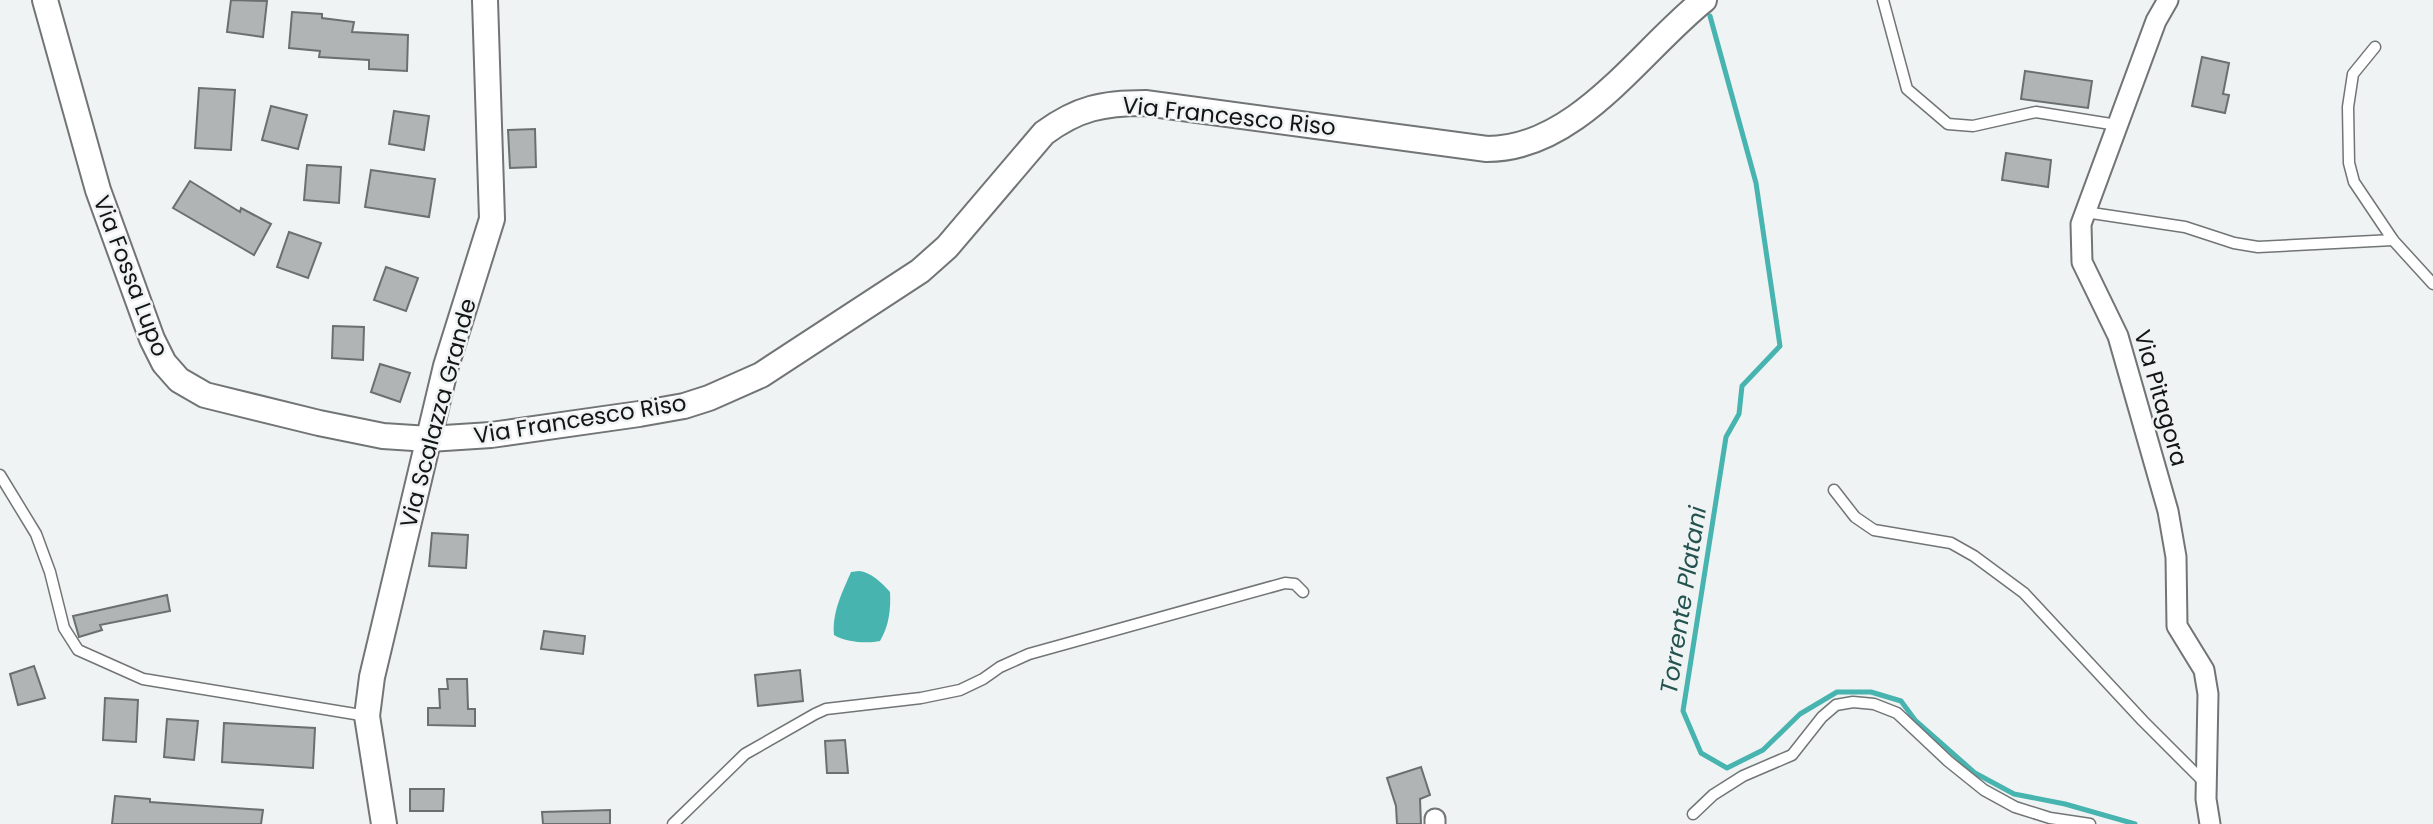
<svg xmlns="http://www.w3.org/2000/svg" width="2433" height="824" viewBox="0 0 2433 824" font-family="Poppins,sans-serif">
<rect width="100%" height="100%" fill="#eff3f3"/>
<path fill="#47b4af" d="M859,571C871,572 882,583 890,592C891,609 889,626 880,641C867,644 845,642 834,635C832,612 842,593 851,572Z"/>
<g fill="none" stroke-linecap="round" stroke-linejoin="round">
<polyline stroke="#47b4af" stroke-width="5" points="1710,16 1756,183 1780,346 1742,386 1739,414 1726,437 1683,711 1701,753 1727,768 1763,750 1800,714 1837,692 1871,692 1901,701 1915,720 1975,773 2014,794 2065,804 2135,824"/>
</g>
<g fill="#b0b4b4" stroke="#6b6f6e" stroke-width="2">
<polygon points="231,0 267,1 263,37 227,32"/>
<polygon points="292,12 322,14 322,18 354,22 352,32 408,35 407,71 369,69 369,60 319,57 320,51 289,48"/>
<polygon points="2202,57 2229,63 2223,94 2229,95 2225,113 2192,106"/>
<polygon points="2025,71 2092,81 2088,108 2021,99"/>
<polygon points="199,88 235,90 231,150 195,148"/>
<polygon points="271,106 307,115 298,149 262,140"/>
<polygon points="394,111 429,116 424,150 389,144"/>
<polygon points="535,129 536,167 510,168 508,130"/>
<polygon points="2006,153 2051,160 2048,187 2002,180"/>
<polygon points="307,165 341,167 339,203 304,200"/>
<polygon points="371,170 435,179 429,217 365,207"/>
<polygon points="190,181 240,212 241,208 271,224 254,255 173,208"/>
<polygon points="289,232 321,243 308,278 277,267"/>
<polygon points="386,267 418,278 406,311 374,300"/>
<polygon points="333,326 364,327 363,360 332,358"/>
<polygon points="380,364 410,373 400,402 371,392"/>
<polygon points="432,533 468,535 466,568 429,566"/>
<polygon points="167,595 170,611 100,625 102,630 79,637 73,616"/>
<polygon points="544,631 585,636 583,654 541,649"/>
<polygon points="34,666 45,698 18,705 10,674"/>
<polygon points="800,670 803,701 758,706 755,675"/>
<polygon points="447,679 467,679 468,709 475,709 475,726 428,725 428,708 440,708 439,689 448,689"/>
<polygon points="105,698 138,700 136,742 103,740"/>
<polygon points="167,719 198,721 194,760 164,757"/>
<polygon points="224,723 315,728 313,768 222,762"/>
<polygon points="845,740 848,773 827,773 825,741"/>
<polygon points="1421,767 1430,795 1420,799 1421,824 1397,824 1396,806 1387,778"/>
<polygon points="410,789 444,789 443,811 410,811"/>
<polygon points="115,796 150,799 150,802 263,810 261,824 112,824"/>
<polygon points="610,810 610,824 543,824 542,812"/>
</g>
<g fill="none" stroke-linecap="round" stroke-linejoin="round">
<defs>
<g id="service">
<polyline points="1883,0 1907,89 1948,124 1973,126 2036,112 2117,125"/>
<polyline points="2375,47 2353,74 2348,107 2349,163 2354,182 2393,240 2433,284"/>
<polyline points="2085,212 2185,227 2234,243 2258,247 2393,240"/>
<polyline points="0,475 36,534 50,572 64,628 78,650 143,679 367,716"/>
<polyline points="1834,490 1855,517 1874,530 1951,543 1974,556 2024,593 2143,721 2206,784"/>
<polyline points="1693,814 1713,795 1743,776 1792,755 1822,717 1836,705 1853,702 1874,704 1897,713 1948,761 1984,790 2015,807 2050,818 2090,824"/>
<polyline points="673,824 745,754 815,714 826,709 921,698 960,690 983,679 1000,667 1029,654 1285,583 1295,584 1303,592"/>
</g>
<g id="minor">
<polyline points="2168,0 2156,21 2081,224 2082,262 2118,336 2168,511 2176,557 2177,626 2204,670 2208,694 2206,799 2210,824"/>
<polyline points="1435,819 1435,824"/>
</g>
<g id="tertiary">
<path d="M45,0L98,190L152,339L164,363L179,380L205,395L319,423L383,436L429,439L491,435L639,414L684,406L709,398L761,375L920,271L947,247L1044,133C1078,108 1103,103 1145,103L1487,149C1577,149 1639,52 1704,0"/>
<polyline points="384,824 367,716 372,677 446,366 492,219 485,0"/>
</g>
</defs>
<use href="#service" stroke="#717575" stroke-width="13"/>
<use href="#minor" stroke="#717575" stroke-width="23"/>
<use href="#tertiary" stroke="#717575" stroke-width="28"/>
<use href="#service" stroke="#fff" stroke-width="10"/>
<use href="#minor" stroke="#fff" stroke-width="19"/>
<use href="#tertiary" stroke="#fff" stroke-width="24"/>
</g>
<g text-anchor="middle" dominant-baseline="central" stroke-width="5" stroke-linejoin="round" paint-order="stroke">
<g font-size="23" fill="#131515" stroke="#eff3f3">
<text transform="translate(1229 116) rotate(6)">Via Francesco Riso</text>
<text transform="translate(131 276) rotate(69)">Via Fossa Lupo</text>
<text transform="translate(2161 398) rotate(74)">Via Pitagora</text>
<text transform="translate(438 413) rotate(-75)">Via Scalazza Grande</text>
<text transform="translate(580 419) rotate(-9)">Via Francesco Riso</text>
</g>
<g font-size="24" font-style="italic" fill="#23524f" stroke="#eff3f3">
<text transform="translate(1683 600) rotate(-81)">Torrente Platani</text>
</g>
</g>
</svg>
